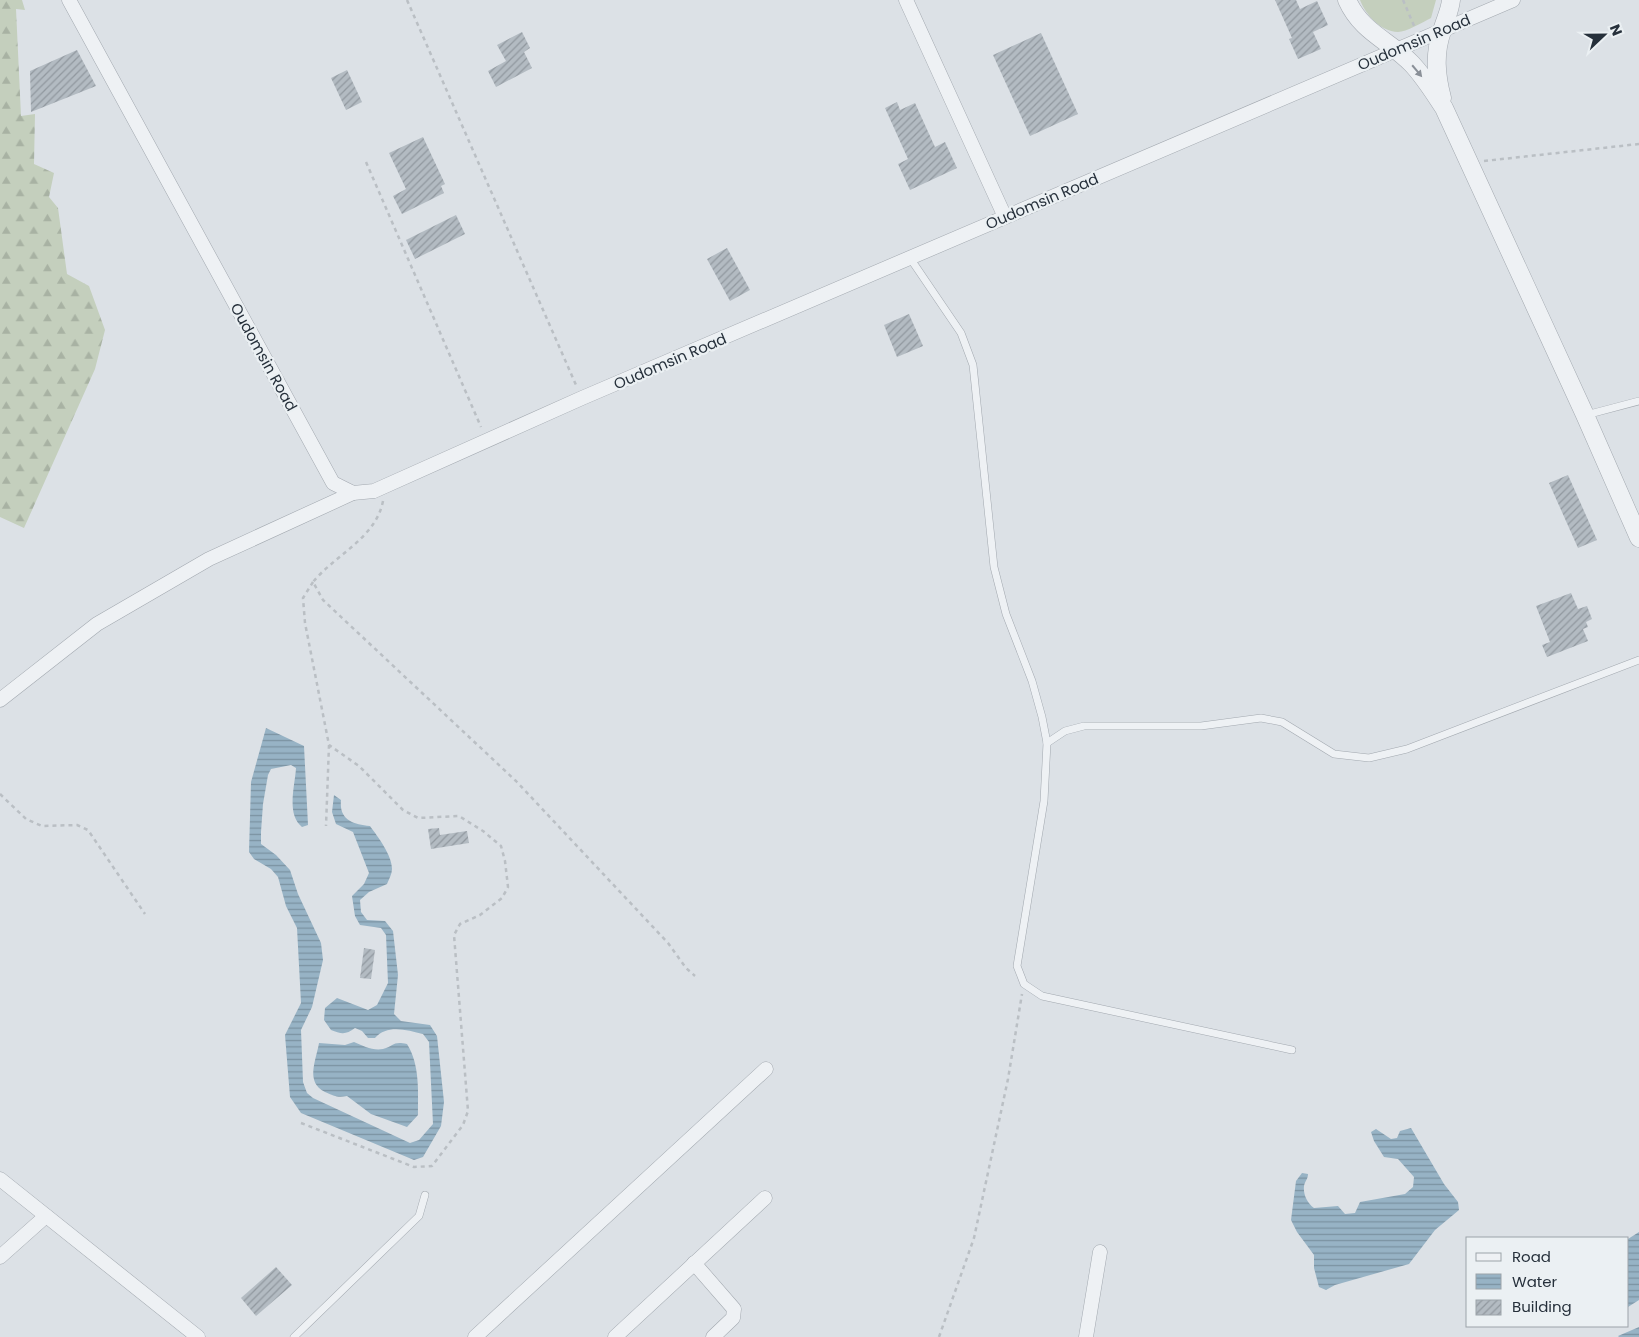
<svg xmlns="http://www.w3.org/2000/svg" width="1639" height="1337" viewBox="0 0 1639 1337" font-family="Poppins,sans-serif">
<defs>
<pattern id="forest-firs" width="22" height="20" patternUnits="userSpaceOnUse" patternTransform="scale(1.25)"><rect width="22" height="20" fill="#c4cfbd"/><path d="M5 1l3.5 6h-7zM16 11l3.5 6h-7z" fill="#a8b2a3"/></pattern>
<pattern id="water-rules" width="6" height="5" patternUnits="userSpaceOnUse" patternTransform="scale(1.25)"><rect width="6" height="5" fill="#97b3c5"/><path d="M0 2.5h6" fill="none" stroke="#7b92a1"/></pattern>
<pattern id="building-hatch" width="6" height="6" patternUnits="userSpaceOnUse" patternTransform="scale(1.25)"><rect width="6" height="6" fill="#b3bbc2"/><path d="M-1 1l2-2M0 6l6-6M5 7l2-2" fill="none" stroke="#91989f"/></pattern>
</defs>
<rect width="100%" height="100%" fill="#dce1e6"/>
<path fill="#c4cfbd" d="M1360,0H1436L1431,18C1423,22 1406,32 1398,32C1380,31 1366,15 1360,0Z"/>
<polygon fill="url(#forest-firs)" points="0,0 22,0 25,10 16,9 21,116 35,114 34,164 54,173 49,197 58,208 67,274 89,286 105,330 95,369 24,528 0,517"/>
<g fill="url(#water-rules)">
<path d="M266,728L304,746L308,825L302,827C286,814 295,786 296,768L291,765L271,769L268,775L263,804L261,832V844L276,855L290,870L298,894L321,943L323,960L312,1007L301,1030L303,1082L307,1093L313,1098L410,1143L419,1140L433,1124L429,1042L423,1034C407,1030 387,1024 375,1038H368L362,1031L355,1028C346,1035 341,1034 331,1030L324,1020L325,1008L337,998L368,1010L377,1005L388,983L386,935L381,928L360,925L355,916L352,896L364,884L369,873L353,832L336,824L332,812L334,795L341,800C339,820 353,824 370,826C378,837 392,855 392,869C392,874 389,879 387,884L369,892L360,900L361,912L367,920L385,921L393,931L398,975L394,1014L401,1021L430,1025L437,1036L444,1102L441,1126L423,1157L414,1160L301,1113L290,1097L285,1035L301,1003L297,928L286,906L278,877L271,869L254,859L249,852L251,782Z"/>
<path d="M354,1042C363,1046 373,1051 383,1049C395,1046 392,1041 407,1044C420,1065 418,1091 418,1115L407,1127L371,1114L347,1096C338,1098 334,1096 325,1092C305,1082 316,1061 319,1043L345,1045Z"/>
<path d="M1411,1128L1444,1184L1458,1202L1459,1210L1435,1230L1409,1264L1335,1285L1326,1290L1319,1287L1314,1268V1255L1297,1232L1291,1220L1296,1181L1302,1173L1308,1174C1308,1179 1305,1181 1304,1186C1303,1194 1307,1203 1314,1208L1338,1206L1345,1214L1355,1213L1360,1202L1405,1194L1413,1187L1414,1177L1398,1159L1384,1157L1374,1141L1371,1132L1376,1129L1391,1139L1397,1138L1400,1131Z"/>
<polygon points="1639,1232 1639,1300 1628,1307 1628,1239"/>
<polygon points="1639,1327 1639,1337 1619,1337 1618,1336"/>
</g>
<g fill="url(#building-hatch)">
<polygon points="1275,0 1296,0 1300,9 1317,1 1328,25 1313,32 1321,49 1298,59 1289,39 1292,38"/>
<polygon points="522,32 530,48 524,52 532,68 496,87 488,71 506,61 497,45"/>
<polygon points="1041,33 1078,114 1030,136 993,55"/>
<polygon points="77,50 96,86 31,112 30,71"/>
<polygon points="347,70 362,102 346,110 331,78"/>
<polygon points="897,102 900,110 915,103 935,147 945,142 957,168 910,190 898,164 908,159 885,108"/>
<polygon points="423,137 445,184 441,186 444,193 402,214 393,196 406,189 389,153"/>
<polygon points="456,215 465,234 415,259 406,240"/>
<polygon points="727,248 750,290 730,301 707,259"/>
<polygon points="909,314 923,346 897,357 884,325"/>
<polygon points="1568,475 1597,540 1578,548 1549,483"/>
<polygon points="1571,593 1578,609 1587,606 1592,619 1586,622 1588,627 1583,629 1588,641 1547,657 1542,645 1550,642 1536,606"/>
<polygon points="439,828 440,835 467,831 469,843 431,849 428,829"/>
<polygon points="364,948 375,950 371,979 360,978"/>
<polygon points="276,1267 292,1285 256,1316 241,1298"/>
</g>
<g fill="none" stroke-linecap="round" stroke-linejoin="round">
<defs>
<g id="service">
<polyline points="910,258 961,333 973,365 994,567 1006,614 1032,681 1042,717 1047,743 1044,801 1017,966 1024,984 1042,996 1292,1050"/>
<polyline points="1586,415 1639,401"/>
<polyline points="1047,743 1065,731 1084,726 1201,726 1261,718 1282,722 1334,754 1369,758 1407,749 1639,660"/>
<polyline points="294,1337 419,1216 425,1195"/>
</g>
<g id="minor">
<polyline points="69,0 333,483 353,493 374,491 582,398 1513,0"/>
<polyline points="906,0 1005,217"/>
<polyline points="0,700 97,624 209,559 353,493"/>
<polyline points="0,1179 198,1337"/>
<polyline points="0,1257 46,1216"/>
<polyline points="694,1263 734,1309 733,1318 713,1337"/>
<polyline points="475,1337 766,1069"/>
<polyline points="615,1337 765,1198"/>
<polyline points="1086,1337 1100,1252"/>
</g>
<g id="tertiary">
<path d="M1347,0C1362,33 1389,40 1412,64C1425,78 1434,93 1444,108L1585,415L1639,538"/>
<path d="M1442,98C1436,75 1434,54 1442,31C1445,20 1450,11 1451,0"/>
</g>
</defs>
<use href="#service" stroke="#a2a8af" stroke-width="8"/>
<use href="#minor" stroke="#a2a8af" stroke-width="15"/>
<use href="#tertiary" stroke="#a2a8af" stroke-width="19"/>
<g stroke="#babfc4" stroke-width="2.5" stroke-dasharray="4 4" stroke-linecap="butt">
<polyline points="407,0 576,385"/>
<polyline points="1403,0 1415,28"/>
<polyline points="1484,161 1639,144"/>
<polyline points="366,162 481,427"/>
<path d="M383,501C376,538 335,555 313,582L323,600L516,781L668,943L686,968L695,976"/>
<polyline points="313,582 303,598 305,623 329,745 326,826"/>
<polyline points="0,794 26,819 42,826 77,825 88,830 145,914"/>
<polyline points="301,1123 414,1167 432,1166 463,1125 468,1111 454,935 460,924 480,915 502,898 508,887 505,861 501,846 483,831 459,816 418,818 403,810 359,766 329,745"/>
<polyline points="939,1337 974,1238 1008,1079 1022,994"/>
</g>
<use href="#service" stroke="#eef1f4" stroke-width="7"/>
<use href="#minor" stroke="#eef1f4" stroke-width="14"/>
<use href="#tertiary" stroke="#eef1f4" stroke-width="18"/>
</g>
<defs><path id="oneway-solid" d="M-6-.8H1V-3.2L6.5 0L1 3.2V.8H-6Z" transform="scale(1.25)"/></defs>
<use fill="#8a9098" href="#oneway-solid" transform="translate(1417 71) rotate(50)"/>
<g text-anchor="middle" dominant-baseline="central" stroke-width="4.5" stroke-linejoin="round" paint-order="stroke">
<g font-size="15" fill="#26303b" stroke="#ebf0f3">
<text transform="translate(1414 42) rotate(-23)">Oudomsin Road</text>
<text transform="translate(1042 201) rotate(-23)">Oudomsin Road</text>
<text transform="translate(264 357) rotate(61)">Oudomsin Road</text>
<text transform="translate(670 361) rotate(-23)">Oudomsin Road</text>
</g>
</g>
<rect x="1466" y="1237" width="162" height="90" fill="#ebf0f3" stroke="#9ca3a9"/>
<rect x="1476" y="1253" width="25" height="8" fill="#eef1f4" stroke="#9ca3a9"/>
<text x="1512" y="1262" font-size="15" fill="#26303b">Road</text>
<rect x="1476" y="1274" width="25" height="15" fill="url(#water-rules)" stroke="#9ca3a9"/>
<text x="1512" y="1287" font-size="15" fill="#26303b">Water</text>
<rect x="1476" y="1300" width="25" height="15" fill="url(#building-hatch)" stroke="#9ca3a9"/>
<text x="1512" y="1312" font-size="15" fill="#26303b">Building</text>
<g transform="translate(1604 35) rotate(68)" stroke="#ebf0f3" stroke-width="4" paint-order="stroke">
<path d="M0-4L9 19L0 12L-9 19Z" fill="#26303b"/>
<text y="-8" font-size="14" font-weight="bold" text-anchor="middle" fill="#26303b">N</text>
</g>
</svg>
